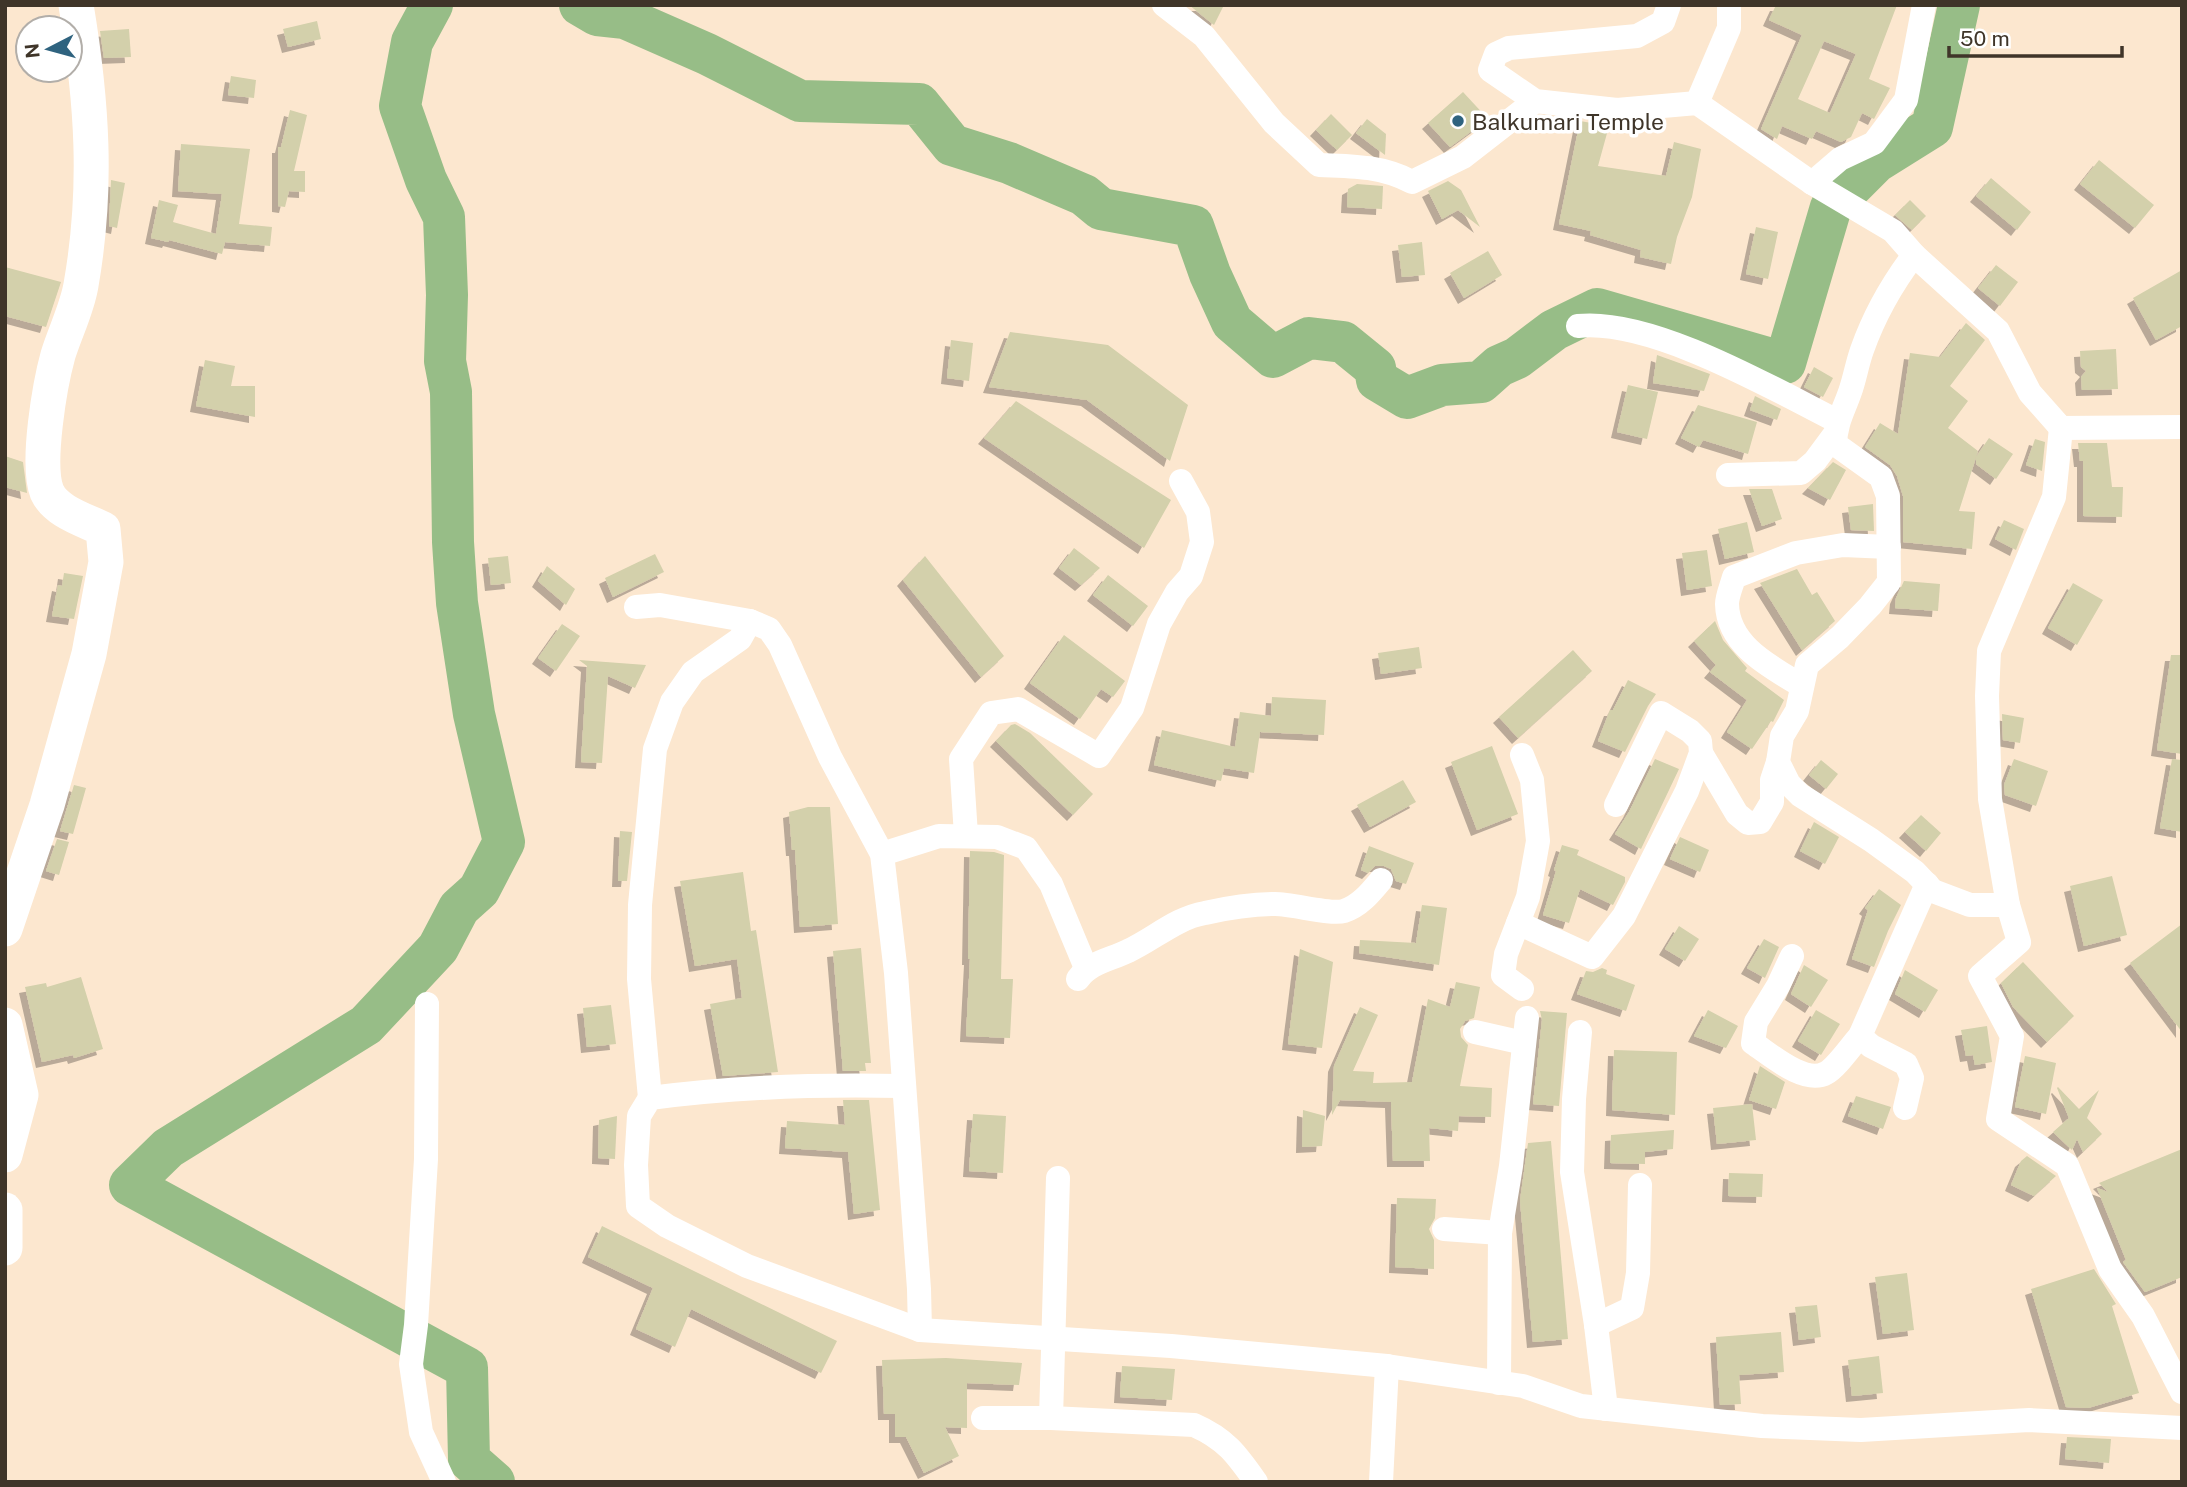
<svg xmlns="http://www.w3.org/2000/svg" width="2187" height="1487" viewBox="0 0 2187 1487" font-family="'Public Sans',sans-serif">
<defs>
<filter id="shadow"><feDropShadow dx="-6" dy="6" stdDeviation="0" flood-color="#0004"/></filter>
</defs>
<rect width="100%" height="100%" fill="#fce7cf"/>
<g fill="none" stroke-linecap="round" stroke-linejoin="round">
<g stroke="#97bd87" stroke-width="42">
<polyline points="432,5 412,42 400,106 426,180 444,217 447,295 445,361 451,392 453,542 457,603 474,714 504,842 479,890 459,908 438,948 366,1025 168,1148 130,1185 467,1368 469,1460 494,1482"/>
<polyline points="580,5 597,15 625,18 707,54 800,101 919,104 952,145 1009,163 1084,195 1101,209 1193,226 1210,274 1232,322 1273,357 1309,338 1343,342 1375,368 1377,380 1407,398 1442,385 1481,382 1499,366 1517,358 1554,330 1597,309 1785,363 1831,207 1876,162 1932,127 1959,5"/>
</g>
</g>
<g fill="#d3d0ab" fill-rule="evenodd" filter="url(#shadow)">
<polygon points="1189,5 1224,5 1214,25"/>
<path d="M1776,5H1897L1869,79L1890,88L1874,119L1862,113L1851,137L1841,142L1816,131L1812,139L1782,126L1777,139L1761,129L1802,35L1769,20ZM1824,41L1856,54L1830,113L1798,99Z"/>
<polygon points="317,21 321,39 288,47 283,29"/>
<polygon points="129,29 131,57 104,58 100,31"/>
<polygon points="231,76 256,80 254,98 228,95"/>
<polygon points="1463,92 1488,119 1450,147 1428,123"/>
<polygon points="290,110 307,115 294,171 305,171 305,192 289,191 285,207 278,206 278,147 281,147"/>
<polygon points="1331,114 1352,135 1337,150 1316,130"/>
<polygon points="1367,119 1386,134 1385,155 1356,133"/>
<polygon points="1580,121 1609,126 1598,166 1666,176 1674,142 1701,149 1692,197 1677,237 1671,264 1640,257 1641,250 1590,235 1591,231 1559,224"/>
<polygon points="181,144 250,149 239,224 272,227 270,246 225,242 222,254 169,240 168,242 151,238 159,200 178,205 173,222 216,234 222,194 178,191"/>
<polygon points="2099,160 2154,205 2135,228 2080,184"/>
<polygon points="1991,178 2031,212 2017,230 1976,196"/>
<polygon points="111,180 125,183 117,228 109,226"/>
<polygon points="1448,181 1461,190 1480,227 1458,210 1442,219 1428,191"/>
<polygon points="1357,184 1383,186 1382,209 1347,207 1348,189"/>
<polygon points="1910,200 1926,216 1912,230 1895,215"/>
<polygon points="1756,227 1778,232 1768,279 1746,274"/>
<polygon points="1422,242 1425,275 1402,277 1398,245"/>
<polygon points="1488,251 1502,275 1464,298 1450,273"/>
<polygon points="1996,265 2018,282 2000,306 1978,288"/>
<polygon points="5,267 61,282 46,327 5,316"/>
<polygon points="2182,270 2182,326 2156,340 2133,298"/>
<polygon points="1966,323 1985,340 1950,386 1968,401 1948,428 1978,451 1959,511 1975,512 1972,549 1903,542 1903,496 1897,476 1890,465 1865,447 1880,423 1898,434 1910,353 1940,357"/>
<polygon points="1010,332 1108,345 1188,405 1170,461 1087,400 989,387"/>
<polygon points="951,340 973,343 969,381 947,378"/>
<polygon points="2116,349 2118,389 2082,390 2081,377 2086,371 2081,367 2080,351"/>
<polygon points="1657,355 1710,374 1704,391 1653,383"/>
<polygon points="205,360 235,366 231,386 255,386 255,417 196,406"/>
<polygon points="1814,367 1833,378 1823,397 1804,387"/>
<polygon points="1628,385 1658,392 1647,439 1617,432"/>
<polygon points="1755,396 1781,409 1777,420 1750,410"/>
<polygon points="1016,401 1171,500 1144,548 984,438"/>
<polygon points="1698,405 1757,422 1748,454 1703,440 1699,447 1681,438"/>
<polygon points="1989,438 2013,454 1996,479 1976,464 1976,457"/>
<polygon points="2035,439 2045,442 2042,471 2026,465"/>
<polygon points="2078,443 2107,443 2112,487 2123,487 2122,517 2083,516 2083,461 2080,461"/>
<polygon points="5,456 23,462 27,493 5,487"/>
<polygon points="1833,462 1846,470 1830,500 1808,488"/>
<polygon points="1749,489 1772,489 1782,519 1762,526"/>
<polygon points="1873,504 1874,531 1851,530 1848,507"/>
<polygon points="2004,520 2024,529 2016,550 1995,539"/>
<polygon points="1747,522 1754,552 1725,559 1718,529"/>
<polygon points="1074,548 1100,568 1081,585 1059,568"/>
<polygon points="1707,550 1712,586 1687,590 1682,553"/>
<polygon points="655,554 664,572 613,597 605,578"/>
<polygon points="508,556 511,583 491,585 488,558"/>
<polygon points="925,556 1004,656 981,677 903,580"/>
<polygon points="547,566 575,589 566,605 538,581"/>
<polygon points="1797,569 1812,595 1817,592 1835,621 1802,650 1760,583"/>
<polygon points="64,573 83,576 74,619 52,616 58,585 62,586"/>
<polygon points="1108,575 1148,606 1133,626 1093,595"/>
<polygon points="1904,581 1940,584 1938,611 1895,608 1896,598"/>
<polygon points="2073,583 2103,600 2077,645 2048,628"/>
<polygon points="1715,621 1723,640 1747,668 1745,671 1784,700 1773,722 1771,721 1752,749 1727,732 1747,700 1710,672 1716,665 1694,641"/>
<polygon points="562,624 580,636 556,671 538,658"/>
<polygon points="1064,635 1125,681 1113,697 1101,689 1080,719 1030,683"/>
<polygon points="1419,647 1422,668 1381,674 1378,653"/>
<polygon points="1573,650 1592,671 1518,738 1499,717"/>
<polygon points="2171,655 2182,655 2182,754 2157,750"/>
<polygon points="579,660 646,665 635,688 608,676 602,763 581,762 587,666"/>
<polygon points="1628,680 1656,694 1648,706 1625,752 1598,741 1610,710 1613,710"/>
<polygon points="1272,697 1326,700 1324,735 1260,732 1254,773 1224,768 1221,781 1154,765 1162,730 1235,747 1240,712 1271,716"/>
<polygon points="2002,714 2024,718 2020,743 2003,740"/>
<polygon points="1015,724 1030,733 1093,794 1073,815 996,741 1011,725"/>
<polygon points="1492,746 1518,814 1477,830 1451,762"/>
<polygon points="1655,759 1679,769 1641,849 1615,834 1629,812"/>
<polygon points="2014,759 2048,771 2036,806 2005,795 2004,785"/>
<polygon points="2172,759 2182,760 2182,832 2160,828"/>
<polygon points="1821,760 1838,774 1826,789 1809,775"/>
<polygon points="1403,780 1416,802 1370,827 1357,805"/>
<polygon points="74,785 86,788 73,834 60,831"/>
<polygon points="808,807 830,807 838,924 800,927 795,850 792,850 789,812"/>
<polygon points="1921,815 1941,833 1926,851 1905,832"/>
<polygon points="1814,822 1839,837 1825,864 1800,851"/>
<polygon points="620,831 632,832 627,881 618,881"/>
<polygon points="1680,837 1709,850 1700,872 1670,859"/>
<polygon points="57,839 69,842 59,875 46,871"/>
<polygon points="1562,845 1579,850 1577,855 1625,877 1625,882 1613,905 1580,889 1569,923 1543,915 1556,871 1554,870"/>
<polygon points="1369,846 1414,863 1406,884 1396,881 1391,869 1384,866 1375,866 1368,873 1361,870"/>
<polygon points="970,851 994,852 1004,855 1001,979 1013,979 1010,1038 966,1036 970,959 968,959"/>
<polygon points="743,872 751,931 756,930 778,1072 723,1076 710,1004 742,998 737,959 695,966 680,881"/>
<polygon points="2112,876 2127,935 2084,946 2070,886"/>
<polygon points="1879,889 1901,905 1888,931 1874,967 1852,959 1868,910 1865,908"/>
<polygon points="1422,905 1447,908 1439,965 1359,953 1360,940 1416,943"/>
<polygon points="2182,924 2182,1032 2130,963"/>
<polygon points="1679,926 1699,939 1685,961 1665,949"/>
<polygon points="1764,939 1779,947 1765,978 1747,968"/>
<polygon points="861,948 871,1063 865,1063 866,1071 843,1071 833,951"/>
<polygon points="1300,949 1333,962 1322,1048 1288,1044"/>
<polygon points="2023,962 2074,1016 2047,1042 2013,1007 2001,983"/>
<polygon points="1804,965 1828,980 1811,1007 1791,994"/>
<polygon points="1602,968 1607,970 1606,974 1635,985 1626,1011 1577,994 1586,971 1593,972"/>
<polygon points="1905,970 1938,990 1925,1012 1895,994"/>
<polygon points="81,977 103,1049 74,1058 73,1055 42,1062 25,987 46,983 47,987"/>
<polygon points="1456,982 1480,987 1474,1018 1465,1021 1460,1029 1461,1037 1468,1045 1460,1086 1492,1088 1491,1117 1459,1116 1458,1131 1429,1128 1430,1161 1393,1161 1391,1102 1340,1100 1332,1115 1334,1066 1360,1007 1378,1015 1353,1071 1374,1072 1373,1083 1412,1082 1428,999 1450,1007"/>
<polygon points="611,1005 616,1044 587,1047 583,1008"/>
<polygon points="1708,1010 1738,1026 1726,1048 1694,1036"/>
<polygon points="1816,1010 1840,1024 1821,1055 1798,1041"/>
<polygon points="1540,1011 1567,1013 1559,1106 1533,1104 1542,1020"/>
<polygon points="1987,1026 1992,1062 1975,1065 1973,1055 1966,1056 1961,1030"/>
<polygon points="1614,1050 1677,1052 1675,1115 1612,1110"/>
<polygon points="2025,1056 2056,1063 2046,1114 2015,1107"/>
<polygon points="1760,1066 1785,1082 1776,1109 1749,1100"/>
<polygon points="2058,1087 2079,1109 2099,1090 2087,1118 2102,1134 2083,1152 2077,1139 2072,1150 2053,1132 2069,1118 2057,1088"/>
<polygon points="1856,1096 1891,1107 1883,1129 1848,1116"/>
<polygon points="843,1100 869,1100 880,1210 854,1214 848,1152 785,1148 787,1121 845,1125"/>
<polygon points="1752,1104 1756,1140 1717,1144 1713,1108"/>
<polygon points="1303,1110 1325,1116 1322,1146 1302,1147"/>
<polygon points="973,1114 1006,1116 1003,1173 969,1171"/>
<polygon points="617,1116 615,1159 598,1158 599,1120"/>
<polygon points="1674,1130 1673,1149 1645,1152 1645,1164 1610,1163 1611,1135"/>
<polygon points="1551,1141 1568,1339 1533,1342 1520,1201 1528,1143"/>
<polygon points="2182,1149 2182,1277 2145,1292 2123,1262 2126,1260 2097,1188 2108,1192 2099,1183"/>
<polygon points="2027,1156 2056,1176 2034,1196 2011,1185 2021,1161"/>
<polygon points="1729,1173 1763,1174 1762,1197 1728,1196"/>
<polygon points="1397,1198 1436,1199 1435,1218 1429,1229 1434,1240 1434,1269 1395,1267"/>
<polygon points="602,1226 837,1341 821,1373 691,1309 675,1347 636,1329 653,1288 588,1257"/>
<polygon points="2094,1269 2116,1304 2112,1306 2139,1393 2088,1408 2066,1407 2031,1289"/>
<polygon points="1907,1273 1914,1330 1883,1334 1875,1277"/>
<polygon points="1817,1305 1821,1337 1799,1340 1795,1307"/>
<polygon points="1781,1332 1784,1372 1739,1375 1741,1404 1720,1405 1716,1337"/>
<polygon points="1879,1356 1883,1393 1852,1396 1848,1360"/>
<polygon points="946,1358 1022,1363 1019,1385 967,1383 967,1428 945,1427 959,1456 924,1473 906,1437 895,1437 895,1414 884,1414 882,1360"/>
<polygon points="1122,1366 1175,1369 1172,1400 1120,1397"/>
<polygon points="2067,1437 2111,1439 2109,1463 2065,1459"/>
</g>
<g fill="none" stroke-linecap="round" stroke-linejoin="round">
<g stroke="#fff" stroke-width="24">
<path d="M1164,5L1204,36L1274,123L1319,165C1352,166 1382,166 1412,182L1463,157L1535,101"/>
<polyline points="1669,5 1663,22 1637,36 1509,48 1496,54 1490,70 1535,101 1617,110 1697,103 1812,183 1893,231 1914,255 1998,331 2030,393 2061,428 2182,427"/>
<polyline points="1697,103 1729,28 1729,5"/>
<polyline points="1812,183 1840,159 1874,143 1906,100 1924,5"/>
<path d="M1914,255C1892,284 1874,316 1862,350C1857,364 1855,378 1850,392C1843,412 1836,422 1835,444L1881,477L1888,496L1889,582L1870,606L1840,637L1807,665L1797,711L1782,736L1778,762L1789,784L1800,795L1871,840L1915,872L1933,891L1970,905H2008"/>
<path d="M1578,326C1651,318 1772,388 1837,421"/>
<polyline points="2061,428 2054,497 1989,651 1987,696 1990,799 2008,905 2019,942 1980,976 2012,1036 1998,1119 2067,1165 2110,1269 2143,1316 2182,1392"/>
<polyline points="1728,475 1801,473 1815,461 1835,434"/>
<polyline points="636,607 660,605 750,621 769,629 780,645 830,757 882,854 896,973 919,1289 920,1330"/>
<path d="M1802,686C1771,667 1728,646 1727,604C1727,596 1732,585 1734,577L1796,553L1843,545L1889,547"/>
<polyline points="1701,753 1737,814 1748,823 1760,822 1772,802 1772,780 1778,762"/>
<polyline points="966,835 961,759 991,713 1018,709 1099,756 1132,708 1159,624 1177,592 1191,576 1202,542 1198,512 1181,481"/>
<polyline points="882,854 939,836 997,837 1026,848 1051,884 1086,968"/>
<polyline points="1518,923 1592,957 1624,916 1687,791 1701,753 1700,741 1690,731 1661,713 1616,805"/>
<path d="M1792,956L1778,986L1756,1022L1753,1043C1771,1055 1805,1085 1826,1073C1836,1068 1851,1046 1860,1036"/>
<path d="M1078,979C1090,962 1110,960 1128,951C1154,939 1176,918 1205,913C1227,908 1253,904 1275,904C1293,904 1331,915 1344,911C1360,906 1371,892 1381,880"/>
<polyline points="1522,989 1503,975 1506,954 1528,897 1538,841 1532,780 1522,755"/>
<polyline points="427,1004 426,1159 416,1325 411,1364 421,1432 444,1482"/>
<polyline points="1475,1032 1524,1043"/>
<polyline points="1580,1032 1574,1099 1572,1172 1596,1325 1606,1409"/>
<path d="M903,1086C818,1084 734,1087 650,1098L639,1116L636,1165L638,1206L667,1226L747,1266L920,1330L1171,1346L1387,1366L1523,1386L1581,1406L1762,1426L1861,1430L2029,1420L2182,1428"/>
<polyline points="650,1098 639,979 640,905 655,749 672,702 693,672 740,639 750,621"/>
<polyline points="1905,1108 1912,1078 1906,1064 1871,1046 1860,1036 1927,884"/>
<polyline points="1444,1229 1500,1233 1499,1383"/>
<polyline points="1500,1233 1511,1166 1527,1018"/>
<polyline points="1596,1325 1632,1308 1638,1273 1640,1185"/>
<path d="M983,1418H1051L1194,1425C1226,1439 1237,1455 1256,1482"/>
<polyline points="1051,1418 1058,1178"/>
<polyline points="1381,1482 1387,1366"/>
</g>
<g stroke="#fff" stroke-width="35">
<path d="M5,929L47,805L89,654L106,562L103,529C85,520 56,512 47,492C36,464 50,384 58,355C65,332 77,309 81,285C98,188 92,101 76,5"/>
<polyline points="5,1025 21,1095 5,1155"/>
<polyline points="5,1210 5,1248"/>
</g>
</g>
<circle fill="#2f637f" stroke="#fff" stroke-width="2.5" cx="1458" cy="121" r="7"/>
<g text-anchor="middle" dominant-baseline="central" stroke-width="7" stroke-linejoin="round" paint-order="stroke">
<g font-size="23" fill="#3f3529" stroke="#fff" text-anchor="start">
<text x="1472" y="121">Balkumari Temple</text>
</g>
</g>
<rect width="2187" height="1487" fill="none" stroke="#3f3529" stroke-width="14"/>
<g transform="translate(49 49) rotate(264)"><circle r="33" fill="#ffffff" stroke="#b2aea9" stroke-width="2"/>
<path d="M0-5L12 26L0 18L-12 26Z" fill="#2f637f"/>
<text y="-10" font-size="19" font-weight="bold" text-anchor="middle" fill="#3f3529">N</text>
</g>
<path d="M1949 46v10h173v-10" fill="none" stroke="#3f3529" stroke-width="3.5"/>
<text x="1960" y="46" font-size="21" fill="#3f3529" stroke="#ffffff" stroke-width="5" paint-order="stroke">50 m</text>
</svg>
